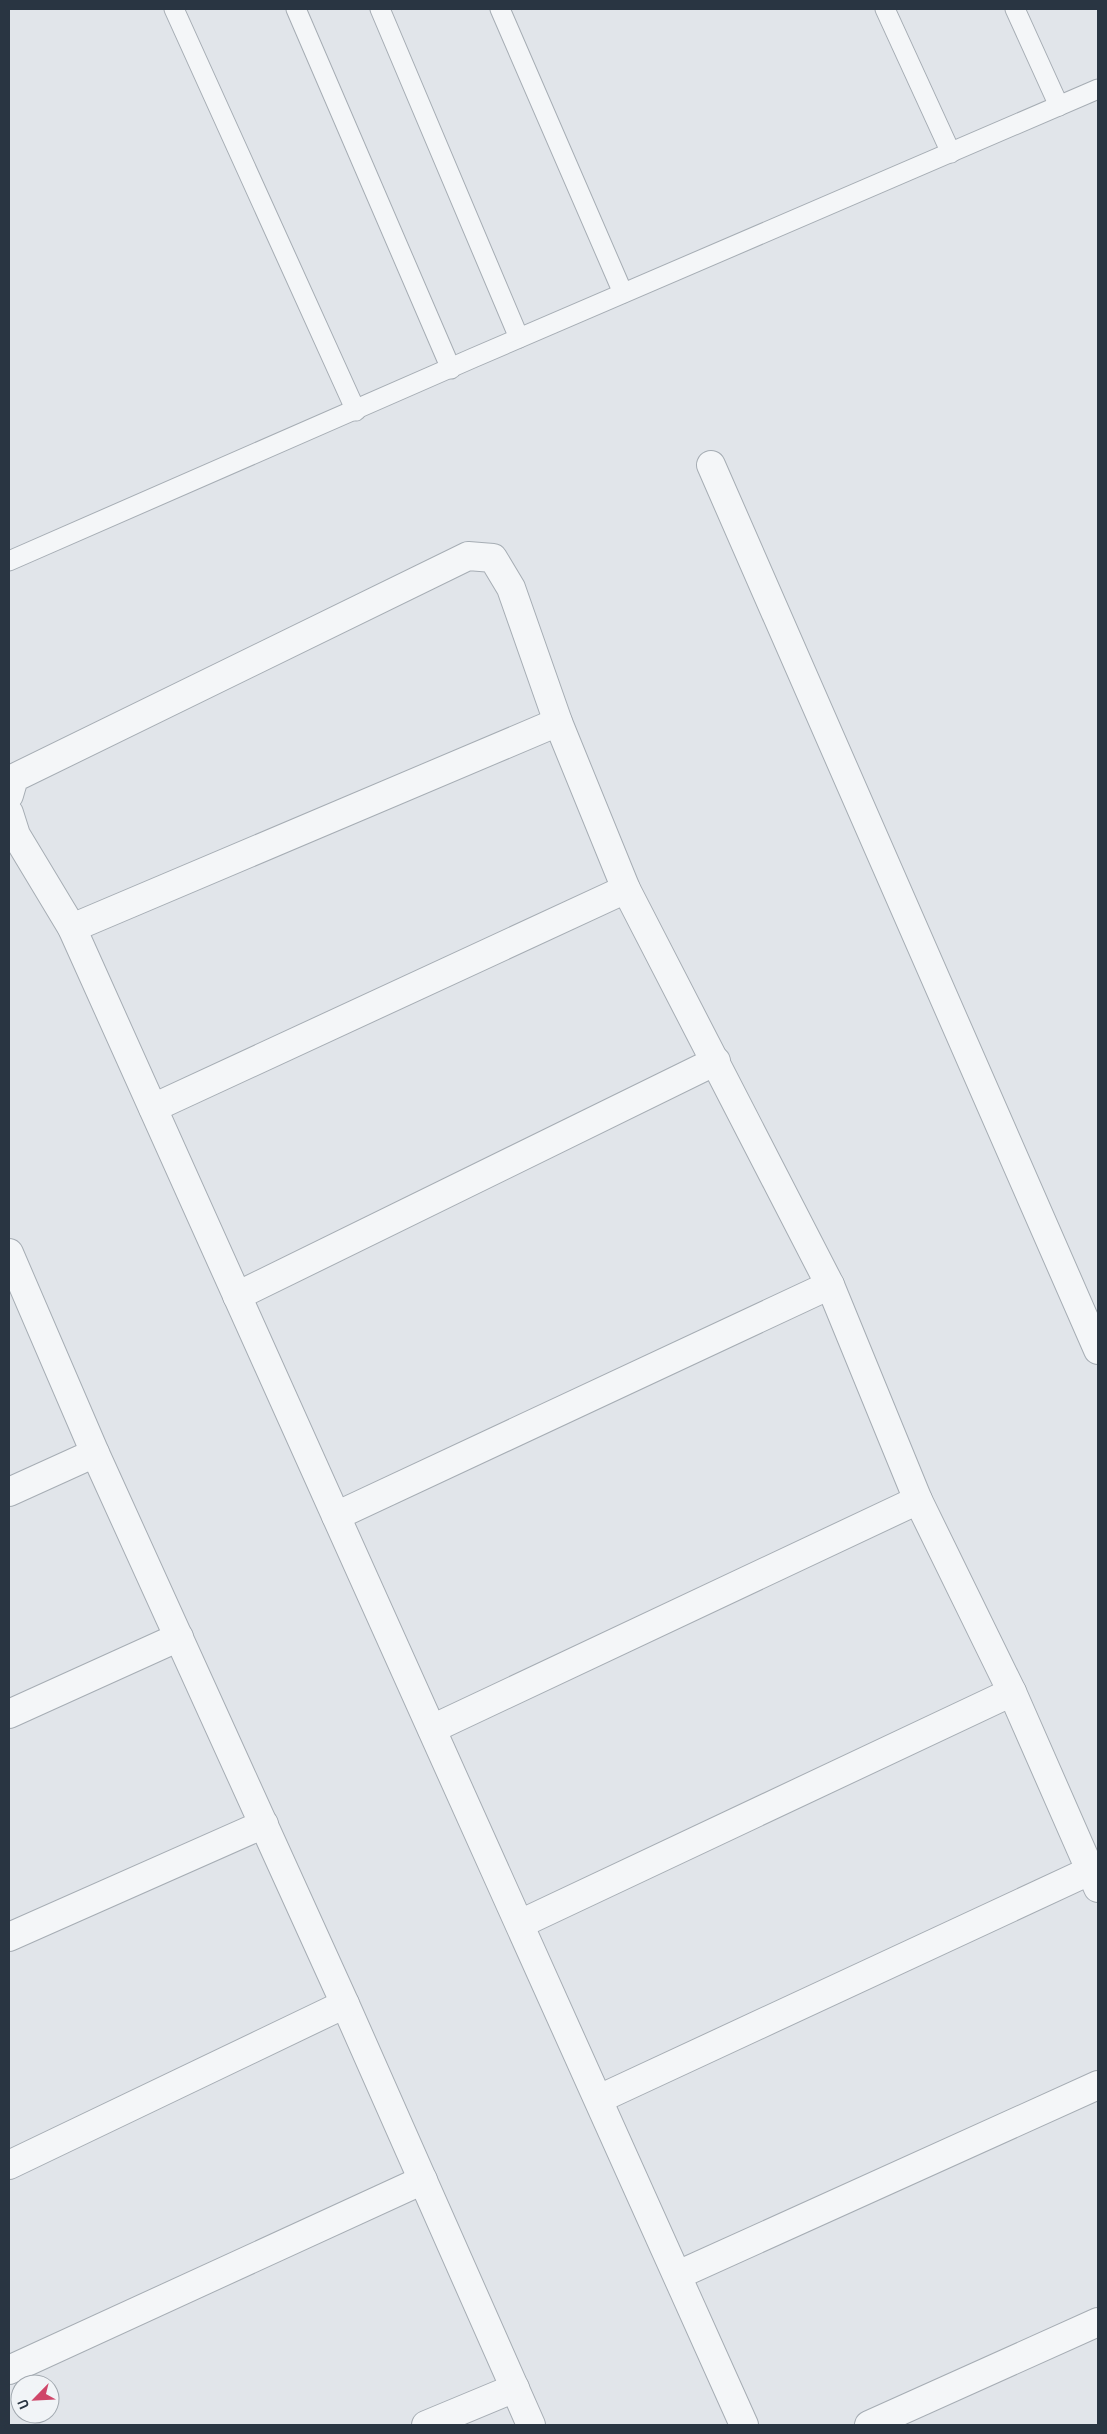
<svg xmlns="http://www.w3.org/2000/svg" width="1107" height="2434" viewBox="0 0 1107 2434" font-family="'PT Sans',sans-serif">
<rect width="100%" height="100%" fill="#e1e5ea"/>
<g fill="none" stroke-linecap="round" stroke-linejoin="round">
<defs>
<g id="lane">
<polyline points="174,9 356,411"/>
<polyline points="296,9 451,369"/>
<polyline points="380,9 519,338"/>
<polyline points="500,9 623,293"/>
<polyline points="885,9 951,153"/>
<polyline points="1015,9 1059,106"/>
<polyline points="9,561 473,358 1098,89"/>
</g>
<g id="street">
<polyline points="711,465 1098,1350"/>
<polyline points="9,795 14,778 468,556 493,558 511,588 558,722 626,889 830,1285 918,1500 1012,1692 1098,1888"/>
<polyline points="9,813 16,835 72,928 744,2425"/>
<polyline points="72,928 558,722"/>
<polyline points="153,1108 626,889"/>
<polyline points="9,1253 95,1453 345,2004 531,2425"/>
<polyline points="237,1296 716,1061"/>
<polyline points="9,1492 95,1453"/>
<polyline points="336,1516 830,1285"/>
<polyline points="9,1714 179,1637"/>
<polyline points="432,1729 918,1500"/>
<polyline points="520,1924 1012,1692"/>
<polyline points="9,1937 264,1824"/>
<polyline points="599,2099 1098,1867"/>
<polyline points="9,2165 345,2004"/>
<polyline points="678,2275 1098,2085"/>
<polyline points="9,2370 423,2180"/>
<polyline points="426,2425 515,2388"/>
<polyline points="869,2425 1098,2322"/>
</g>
</defs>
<use href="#lane" stroke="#a6adb4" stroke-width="21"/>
<use href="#street" stroke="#a6adb4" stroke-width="30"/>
<use href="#lane" stroke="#f4f6f8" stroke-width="19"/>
<use href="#street" stroke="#f4f6f8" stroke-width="28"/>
</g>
<rect width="1107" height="2434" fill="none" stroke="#293542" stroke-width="20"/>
<g transform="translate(35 2399) rotate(246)"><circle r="24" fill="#f1f4f7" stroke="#a1a8af"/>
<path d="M0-4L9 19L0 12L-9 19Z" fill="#cf4669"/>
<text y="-8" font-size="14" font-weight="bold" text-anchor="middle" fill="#293542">U</text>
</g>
</svg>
